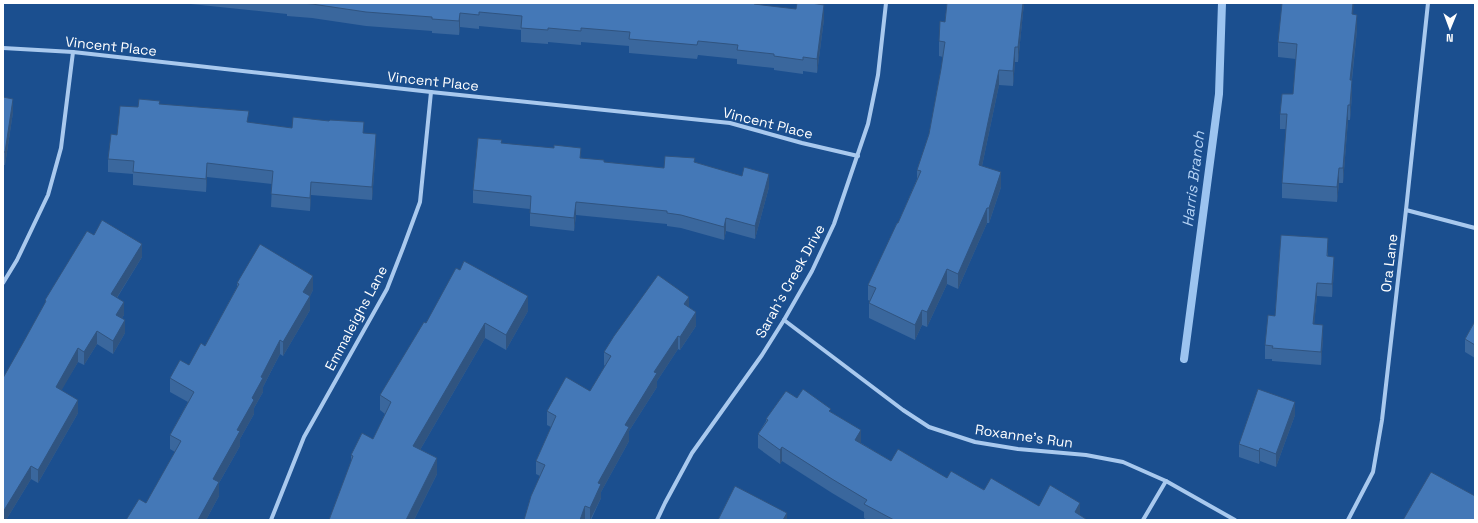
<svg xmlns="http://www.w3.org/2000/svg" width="1478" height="523" viewBox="0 0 1478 523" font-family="'Space Grotesk',sans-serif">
<rect width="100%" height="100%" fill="#1b4f8f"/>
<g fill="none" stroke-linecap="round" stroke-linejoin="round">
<polyline stroke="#9cc4f0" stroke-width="8" points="1184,359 1219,94 1222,3"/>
<g stroke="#a9c9ee" stroke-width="4">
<polyline points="3,48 73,52 431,92 730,123 802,143 858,156"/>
<polyline points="1406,210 1475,228"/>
<polyline points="3,283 17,260 48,195 61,148 73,52"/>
<polyline points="784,320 903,410 929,427 975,442 1018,449 1086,455 1123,462 1166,481 1235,520"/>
<polyline points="271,520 304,437 387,289 403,248 420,202 431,92"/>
<polyline points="657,520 665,503 692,453 762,355 784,320 812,271 834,224 868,124 878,75 886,3"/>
<polyline points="1143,520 1166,481"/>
<polyline points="1348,520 1373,472 1382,420 1406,210 1428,3"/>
</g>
</g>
<g fill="#3a679d">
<polygon points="181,3 755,3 755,5 824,19 817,73 803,71 803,74 774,70 774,68 737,64 737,59 698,55 697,59 629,53 629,46 581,42 581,45 548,42 548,44 521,42 521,30 479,26 479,29 460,27 459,35 432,33 432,31 366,26 312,18 287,16 287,14"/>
<polygon points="947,3 1024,3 1018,62 1015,62 1013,86 999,85 982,166 1001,187 989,223 987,223 958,289 947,284 927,327 922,325 915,340 869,318 869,303 870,301 868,300 868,285 898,223 917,179 917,170 929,134 941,69 943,57 939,56 939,41 945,22"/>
<polygon points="1353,14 1357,30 1352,80 1352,95 1350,120 1348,120 1343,183 1339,183 1337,202 1282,198 1282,183 1286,129 1280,129 1280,114 1293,94 1296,59 1278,57 1278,42"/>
<polygon points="3,97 13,112 5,165 3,165"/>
<polygon points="160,104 249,123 292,128 364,133 376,148 372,200 311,195 310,211 271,207 272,184 207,177 206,192 133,185 133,174 108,172 108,159 117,135 138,107"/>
<polygon points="1475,135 1475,151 1474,150 1474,137"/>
<polygon points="502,143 604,162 664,168 695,162 769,187 755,239 726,231 724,240 681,228 667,226 667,224 576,215 574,231 530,226 530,209 473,203 473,190"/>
<polygon points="94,235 142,257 117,298 124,315 122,318 125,333 113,354 97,344 84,365 78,362 61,390 78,413 38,483 31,479 6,520 3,520 24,341 45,304 45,300"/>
<polygon points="1328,252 1328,256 1334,270 1332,297 1317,296 1314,324 1323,338 1321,365 1272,361 1272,359 1265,359 1265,345 1275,316"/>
<polygon points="237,283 313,290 310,296 310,310 283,356 280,354 263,387 263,392 254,408 254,414 240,439 240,446 219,483 219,496 206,520 126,520 146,503 175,452 170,449 170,435 188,402 170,392 170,378 189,365 205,346 237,287"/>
<polygon points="689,308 696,326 680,350 678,349 657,381 657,387 629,431 629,441 601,492 601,498 591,520 588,520 585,519 585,520 524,520 540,476 536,474 536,461 551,427 547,425 547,411 590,391 605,366 604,365 604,352"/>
<polygon points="528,311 506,350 485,338 420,450 437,474 414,520 329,520 351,462 351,455 373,439 385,414 380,410 380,395 426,323"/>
<polygon points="1475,321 1475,358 1465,352 1465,339"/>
<polygon points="797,398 831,412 861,443 891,461 1039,506 1080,515 1086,520 867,520 864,518 864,512 832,493 782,461 780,464 758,448 758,434 766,421 766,419"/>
<polygon points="1295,415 1276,467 1260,461 1259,464 1239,457 1239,444"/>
</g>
<g fill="#305480">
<polygon points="1023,3 1024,3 1018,62 1018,47"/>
<polygon points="1353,3 1354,3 1352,29 1352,14"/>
<polygon points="824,5 824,19 817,73 817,59"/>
<polygon points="460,13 460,27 459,35 459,21"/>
<polygon points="1357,15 1357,30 1350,95 1350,80"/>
<polygon points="1015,47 1015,62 1013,86 1013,71"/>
<polygon points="999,70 999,85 979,180 979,165"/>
<polygon points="1352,80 1352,95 1350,120 1350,105"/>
<polygon points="13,99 13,112 5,165 5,152"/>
<polygon points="1348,105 1348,120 1343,183 1343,168"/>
<polygon points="376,134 376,148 372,200 372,187"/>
<polygon points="207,163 207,177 206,192 206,179"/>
<polygon points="1339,168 1339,183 1337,202 1337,187"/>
<polygon points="1001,172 1001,187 989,223 989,208"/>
<polygon points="769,174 769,187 755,239 755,226"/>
<polygon points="311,182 311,195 310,211 310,198"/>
<polygon points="576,202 576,215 574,231 574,218"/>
<polygon points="987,208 987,223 958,289 958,274"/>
<polygon points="726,218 726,231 724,240 724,227"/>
<polygon points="142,244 142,257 111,307 111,294"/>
<polygon points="1334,257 1334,270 1332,297 1332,284"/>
<polygon points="947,269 947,284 927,327 927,312"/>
<polygon points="313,276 313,290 310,296 310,310 283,356 283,342 303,292"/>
<polygon points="1317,283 1317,296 1313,337 1313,324"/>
<polygon points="528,296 528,311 506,350 506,335"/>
<polygon points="689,297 689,310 684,304"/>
<polygon points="124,302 124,315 116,328 116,315"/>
<polygon points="922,310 922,325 915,340 915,325"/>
<polygon points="696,312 696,326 680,350 680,337"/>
<polygon points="125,320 125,333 113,354 113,341"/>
<polygon points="485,323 485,338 413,462 413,446"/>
<polygon points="1323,325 1323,338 1321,365 1321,352"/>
<polygon points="97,331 97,344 84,365 84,352"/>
<polygon points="678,336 678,349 657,381 657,387 629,431 629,441 601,492 601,498 590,520 590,508 598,483 625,425 654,372"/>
<polygon points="280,340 280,354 263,387 263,392 254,408 254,414 240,439 240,446 219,483 219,496 206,520 198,520 213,479 237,430 261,377"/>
<polygon points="78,348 78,362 56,400 56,387"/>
<polygon points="78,400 78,413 38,483 38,470"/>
<polygon points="1295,402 1295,415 1276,467 1276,454"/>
<polygon points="861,430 861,444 855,440"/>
<polygon points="782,447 782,461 780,464 780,450"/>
<polygon points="1260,448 1260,461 1259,464 1259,451"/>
<polygon points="437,458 437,474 414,520 406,520"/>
<polygon points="31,466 31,479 6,520 3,520 3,512"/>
<polygon points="1080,503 1080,517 1075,512"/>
<polygon points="585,506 585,520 580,520"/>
<polygon points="787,513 787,520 783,520"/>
</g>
<g fill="#4478b7" stroke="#305480">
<polygon points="302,3 754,3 754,4 796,9 797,3 811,3 824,5 817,59 803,57 803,60 774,56 774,54 737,50 738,45 698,41 697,45 629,39 630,32 581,28 581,31 548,28 548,30 521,28 522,16 479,12 479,15 460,13 459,21 432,19 432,17 366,12 312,4"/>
<polygon points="947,3 1023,3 1018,47 1015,47 1013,71 999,70 979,165 1001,172 989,208 987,208 958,274 947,269 927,312 922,310 915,325 869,303 876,288 868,285 897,223 898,223 921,171 917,170 929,134 941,69 945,42 939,41 940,21 945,22"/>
<polygon points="1282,3 1353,3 1352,14 1357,15 1350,80 1352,80 1350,105 1348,105 1343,168 1339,168 1337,187 1282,183 1287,114 1280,114 1282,94 1293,94 1297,44 1278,42"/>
<polygon points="3,97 13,99 5,152 3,152"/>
<polygon points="139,99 160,101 159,104 249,111 247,122 292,128 293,117 329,121 330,120 364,122 363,133 376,134 372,187 311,182 310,198 271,194 273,171 207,163 206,179 133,172 134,161 108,159 111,134 117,135 120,106 138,107"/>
<polygon points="478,138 502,140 501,143 554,148 554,145 581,148 580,158 604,160 604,162 664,168 665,156 695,158 694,162 742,176 744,167 769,174 755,226 726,218 724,227 681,215 667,213 667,211 576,202 574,218 530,213 531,196 473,190"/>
<polygon points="102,220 142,244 111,294 124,302 116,315 125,320 113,341 97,331 84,352 78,348 56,387 78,400 38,470 31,466 3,512 3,378 24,341 46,301 45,300 87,231 94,235"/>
<polygon points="1281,235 1328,238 1327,256 1334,257 1332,284 1317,283 1313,324 1323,325 1321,352 1272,348 1273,346 1265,345 1268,315 1275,316"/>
<polygon points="260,244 313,276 303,292 310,296 283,342 280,340 261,377 263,378 252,398 254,400 237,430 240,431 213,479 219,482 198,520 126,520 139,499 146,503 181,441 170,435 194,392 170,378 180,360 189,365 201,343 205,346 239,284 237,283"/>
<polygon points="464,261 528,296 506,335 485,323 413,446 437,458 406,520 329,520 353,456 351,455 362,433 373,439 391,402 380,395 424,322 426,323 456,268 460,270"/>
<polygon points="658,275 689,297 684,304 696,312 680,337 678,336 654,372 657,373 625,425 629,427 598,483 601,484 590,508 585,506 580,520 524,520 531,496 545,465 536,461 556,416 547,411 566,377 590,391 611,356 604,352 614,336"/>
<polygon points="1475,321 1475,345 1465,339"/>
<polygon points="803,389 831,409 829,411 861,430 855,440 891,461 898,449 947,478 951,471 984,490 991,478 1039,506 1050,485 1080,503 1075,512 1086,519 1086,520 894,520 864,504 867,500 832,479 782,447 780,450 758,434 768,420 766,419 786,391 797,398"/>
<polygon points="1258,389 1295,402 1276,454 1260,448 1259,451 1239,444"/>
<polygon points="1431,472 1475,496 1475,520 1403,520"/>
<polygon points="735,486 787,513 783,520 718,520"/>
</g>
<g text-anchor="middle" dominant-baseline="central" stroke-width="3.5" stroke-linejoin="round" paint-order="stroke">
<g font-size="14" fill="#fff" stroke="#1b4f8f">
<text transform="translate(111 46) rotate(6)">Vincent Place</text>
<text transform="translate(433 81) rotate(6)">Vincent Place</text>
<text transform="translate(768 123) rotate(14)">Vincent Place</text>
<text transform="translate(1389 263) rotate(-83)">Ora Lane</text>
<text transform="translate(790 281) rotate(-61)">Sarah's Creek Drive</text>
<text transform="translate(356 318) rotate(-62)">Emmaleighs Lane</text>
<text transform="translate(1024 436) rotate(8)">Roxanne's Run</text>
</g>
<g font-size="15" font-style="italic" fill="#b5d3f5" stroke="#1b4f8f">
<text transform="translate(1193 179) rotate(-83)">Harris Branch</text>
</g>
</g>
<rect width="1478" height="523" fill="none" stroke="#ffffff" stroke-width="8"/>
<g transform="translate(1450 28) rotate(181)" stroke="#1b4f8f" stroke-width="3" paint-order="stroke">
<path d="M0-3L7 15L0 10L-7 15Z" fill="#ffffff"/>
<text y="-6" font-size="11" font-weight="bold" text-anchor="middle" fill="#ffffff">N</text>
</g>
</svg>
